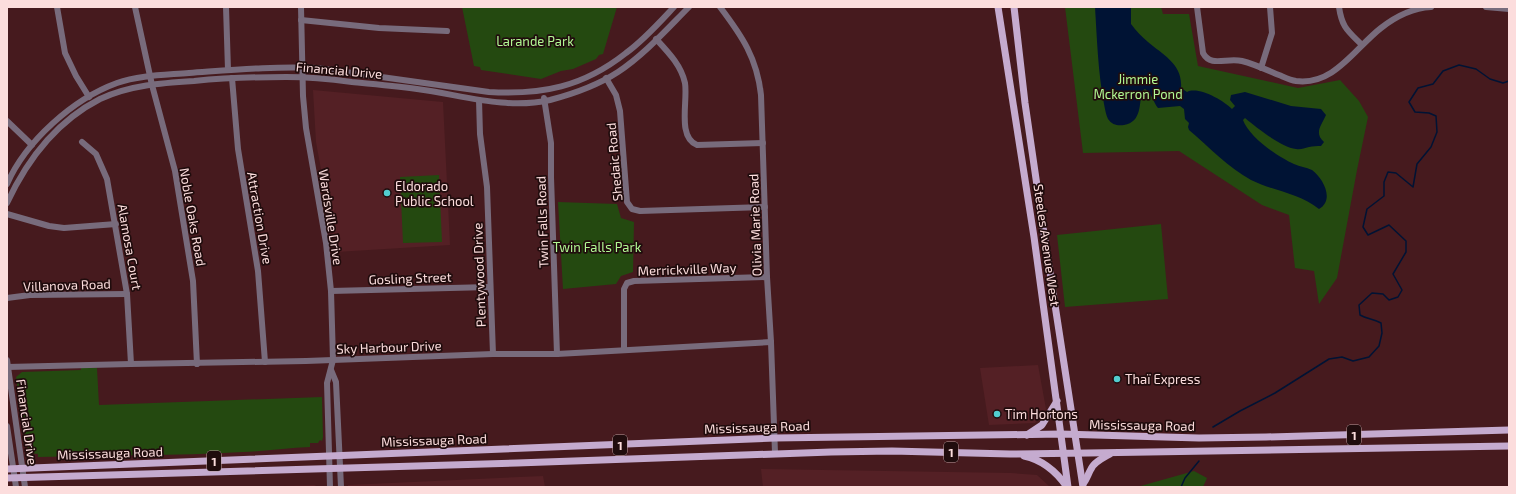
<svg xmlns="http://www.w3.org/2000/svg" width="1516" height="494" viewBox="0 0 1516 494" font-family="'Exo 2',sans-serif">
<rect width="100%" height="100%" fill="#461a1e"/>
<g fill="#542025">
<polygon points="313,90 443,102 450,245 336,252 316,142"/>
<polygon points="1038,365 1046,409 1035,423 989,425 980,368"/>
<polygon points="761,469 1011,473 1037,475 1050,487 763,487"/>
<polygon points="543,476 545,487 348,487 348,485"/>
<polygon points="314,485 319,487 250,487"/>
</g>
<g fill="#244910">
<polygon points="462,7 617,7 603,54 599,55 596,59 573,69 561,71 541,79 481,70 480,67 474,66"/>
<polygon points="1065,7 1161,7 1163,14 1189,14 1198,66 1298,88 1340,80 1359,101 1368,117 1357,170 1337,278 1319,304 1314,271 1295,268 1289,215 1262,205 1179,151 1083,153"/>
<polygon points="439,175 442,242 403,243 400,177"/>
<polygon points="558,202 617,204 621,218 634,222 633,272 621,276 616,284 563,289"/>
<polygon points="1161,224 1168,299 1065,307 1057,235"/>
<path d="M81,368H97L99,405L322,397L323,437L322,441L320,440L318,443H310V447C288,448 266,451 243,452C175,456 107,455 38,457V454L30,453L26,444L16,377L22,372L81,370Z"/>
<polygon points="1194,471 1207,478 1203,487 1137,487"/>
</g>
<path fill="#001334" d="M1095,7H1131V24C1136,31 1142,37 1148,42C1163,55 1183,64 1181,88L1187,92C1198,86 1223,100 1232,109L1235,106L1230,100L1231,95L1245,92L1291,106L1321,109L1326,115C1321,126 1314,133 1324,142L1321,146C1317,146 1313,146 1309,147C1304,148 1301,150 1296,149C1281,147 1257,128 1245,118L1243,120C1249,137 1278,157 1294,164C1300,167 1306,167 1312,170C1323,178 1335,200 1319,209C1299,193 1273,191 1251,180C1229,168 1209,147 1189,130L1188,127L1189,123L1185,119L1184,109L1180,106L1158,108C1153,102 1152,93 1145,89L1142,91C1139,104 1142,122 1124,125C1118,126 1112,125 1108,119C1106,115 1105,109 1104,104C1098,72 1097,39 1095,7Z"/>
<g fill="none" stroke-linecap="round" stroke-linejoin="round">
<g stroke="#001334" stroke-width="1.5">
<path d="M1213,427L1240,411L1275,393L1329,359L1342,357L1353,361L1369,357L1379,346L1382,333L1381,323C1374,319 1367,319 1360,315L1359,305L1372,293L1383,294L1389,300L1398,297L1402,290L1393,274L1406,252V241L1389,225L1368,235L1363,227L1367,209L1384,196V182L1388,172L1396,173L1413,187L1417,164L1431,147L1437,132L1436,116L1429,113L1415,112L1409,102L1418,88L1433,84L1443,71L1459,65L1476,69L1490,79L1503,83L1509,81"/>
<polyline points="1181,487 1185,478 1199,461"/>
</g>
<g stroke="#786b7c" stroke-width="6">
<polyline points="57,7 65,53 76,76 89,97"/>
<polyline points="135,7 152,85 175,171 193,281 197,364"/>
<polyline points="226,7 228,70"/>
<polyline points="301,7 303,96 306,128 326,243 331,291 333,360 327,383 330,487"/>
<path d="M720,7C742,36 757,58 761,95L767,277L771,342L775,453"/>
<path d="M1197,7L1203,53C1211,68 1227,57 1242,61C1254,64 1267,70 1279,75C1284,77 1290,80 1296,81C1334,86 1355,48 1381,28C1395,17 1413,8 1431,7"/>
<path d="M1339,7C1342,28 1348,31 1362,45"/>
<polyline points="1486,7 1509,9"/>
<polyline points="301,20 379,28 447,31"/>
<path d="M656,39C668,52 681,65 685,83C688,101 677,137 697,145L763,143"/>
<polyline points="1261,68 1272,33 1270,7"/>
<polyline points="232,78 238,149 258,271 265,362"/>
<polyline points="606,78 616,95 620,111 627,202 632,209 640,211 765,207"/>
<polyline points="544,98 551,143 551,177 557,354"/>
<polyline points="479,100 480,134 487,187 493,354"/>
<polyline points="7,121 32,145"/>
<polyline points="82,142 96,154 107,179 127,294 131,364"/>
<path d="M7,184C26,141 73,99 117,83C139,75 166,75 189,73C232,70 274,66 317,68L489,92C542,95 583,87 626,53C644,40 659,23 674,7"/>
<path d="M7,203C27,160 57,121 100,99C130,85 162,83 194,81C225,78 256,77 286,77C308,77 330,79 352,82C373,84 395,86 417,89C462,95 505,110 550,100C573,94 598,85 618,72C644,55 667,29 689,7"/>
<polyline points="7,214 49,226 64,228 116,224"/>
<polyline points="331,291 490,287"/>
<polyline points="7,298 30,295 127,294"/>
<polyline points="624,349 624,289 627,283 634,281 767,277"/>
<polyline points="7,360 25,487"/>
<polyline points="7,367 131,364 306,361 493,354 557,354 771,342"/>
<polyline points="331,370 336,382 341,487"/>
<polyline points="7,426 16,487"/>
</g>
<g stroke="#c5abcf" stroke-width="7">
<polyline points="998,7 1034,237 1068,487"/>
<polyline points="1014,7 1025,103 1043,227 1083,487"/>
<polyline points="1027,435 1042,425 1057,401"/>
<path d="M1024,456C1043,460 1056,471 1067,487"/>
<polyline points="7,469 775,438 1061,434 1199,438 1266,437 1509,430"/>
<polyline points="7,478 517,463 831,452 892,451 1010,454 1088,453 1509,446"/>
<path d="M1083,484C1087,479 1088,474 1091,469C1094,462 1103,458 1110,454"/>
</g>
</g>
<g fill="#52cdcf" stroke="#200c0d" stroke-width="1.5">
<circle cx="387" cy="193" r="4"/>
<circle cx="1117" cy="379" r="4"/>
<circle cx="997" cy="414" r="4"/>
</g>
<g text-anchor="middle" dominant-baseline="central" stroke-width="3.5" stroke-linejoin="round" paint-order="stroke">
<g fill="#200c0d" stroke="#ba9e9f" stroke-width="1">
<rect x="1347" y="425" width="14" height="20" rx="3"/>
<rect x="613" y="435" width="14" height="20" rx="3"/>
<rect x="944" y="442" width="14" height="20" rx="3"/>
<rect x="207" y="451" width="14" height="20" rx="3"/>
</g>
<g font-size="12" font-weight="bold" fill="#fcdddd">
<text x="1354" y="435">1</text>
<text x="620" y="445">1</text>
<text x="951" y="452">1</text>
<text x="214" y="461">1</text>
</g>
<g font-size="13" fill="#b2f994" stroke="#200c0d">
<text x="535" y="41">Larande Park</text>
<text x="1138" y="79">Jimmie<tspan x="1138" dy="15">Mckerron Pond</tspan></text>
<text x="597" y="247">Twin Falls Park</text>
</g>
<g font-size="13" fill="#fcdddd" stroke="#200c0d">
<text transform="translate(339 70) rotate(5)">Financial Drive</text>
<text transform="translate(614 162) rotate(-95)">Shedaic Road</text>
<text transform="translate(193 217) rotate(80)">Noble Oaks Road</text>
<text transform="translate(331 217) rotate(81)">Wardsville Drive</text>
<text transform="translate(260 218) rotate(80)">Attraction Drive</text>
<text transform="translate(542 222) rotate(-92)">Twin Falls Road</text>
<text transform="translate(755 225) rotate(-92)">Olivia Marie Road</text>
<text transform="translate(1047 245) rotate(82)">Steeles Avenue West</text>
<text transform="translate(130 247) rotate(80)">Alamosa Court</text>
<text transform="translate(687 269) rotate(-2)">Merrickville Way</text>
<text transform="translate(479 275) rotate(-92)">Plentywood Drive</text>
<text transform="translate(410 278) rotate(-2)">Gosling Street</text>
<text transform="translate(67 285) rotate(-2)">Villanova Road</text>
<text transform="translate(389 347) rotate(-2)">Sky Harbour Drive</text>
<text transform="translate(27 422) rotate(82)">Financial Drive</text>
<text transform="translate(1142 425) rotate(1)">Mississauga Road</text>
<text transform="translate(757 427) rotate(-2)">Mississauga Road</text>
<text transform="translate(434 440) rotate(-2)">Mississauga Road</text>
<text transform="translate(110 453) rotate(-2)">Mississauga Road</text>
</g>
<g font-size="13" fill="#fcdddd" stroke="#200c0d" text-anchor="start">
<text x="395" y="186">Eldorado<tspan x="395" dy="15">Public School</tspan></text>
<text x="1125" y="379">Thaï Express</text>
<text x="1005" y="414">Tim Hortons</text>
</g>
</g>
<rect width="1516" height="494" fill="none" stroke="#fcdddd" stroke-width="16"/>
</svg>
